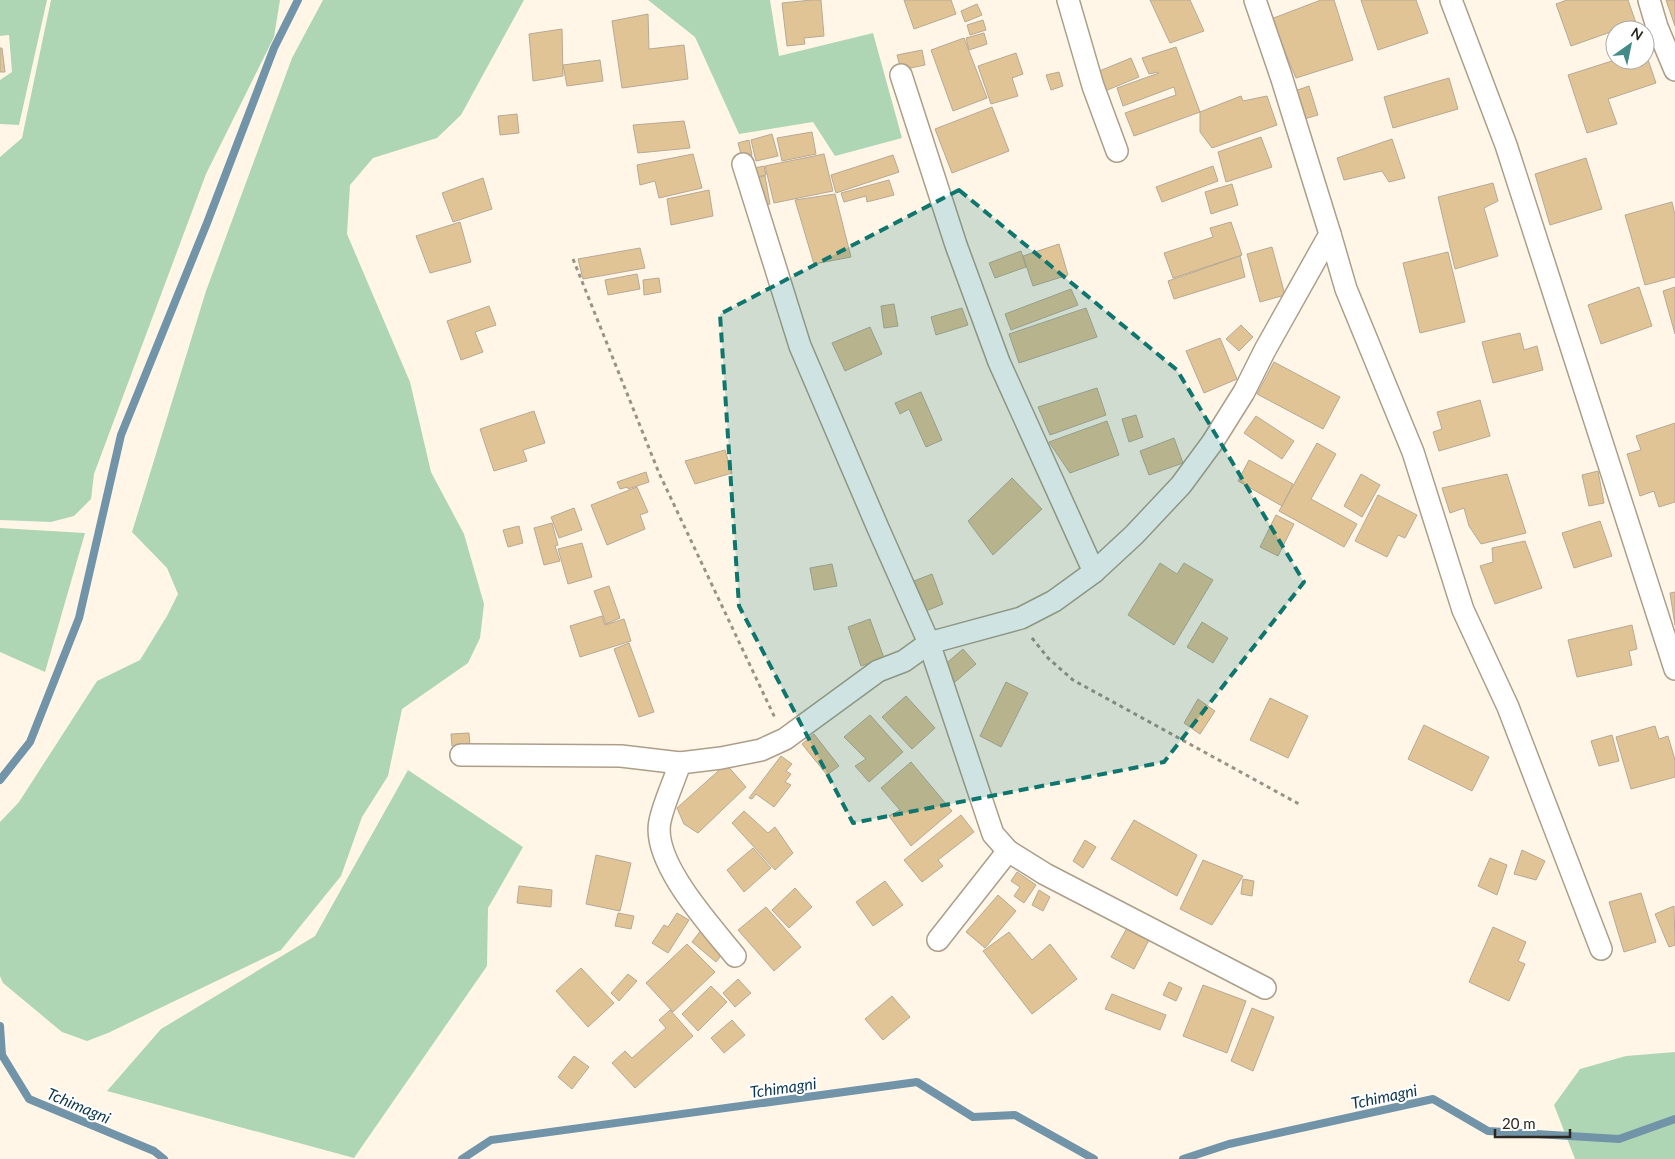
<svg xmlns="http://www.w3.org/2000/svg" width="1675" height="1159" viewBox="0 0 1675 1159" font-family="Lato,sans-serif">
<rect width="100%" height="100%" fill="#fff6e8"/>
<g fill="#aed6b4">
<polygon points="0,0 47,0 19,125 0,124 0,80 12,72 9,35 0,36"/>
<polygon points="51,0 280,0 274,37 206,174 94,474 91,499 74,516 51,522 0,520 0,157 22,138"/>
<polygon points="323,0 524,0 461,115 437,138 373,158 350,185 347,234 410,382 431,472 464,534 484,604 480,638 468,663 402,709 388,776 362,817 341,876 281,950 108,1033 87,1041 62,1032 3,983 0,976 0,822 19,802 97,681 140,660 167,616 178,594 167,568 132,532 206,291 292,58"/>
<polygon points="648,0 770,0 779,56 873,33 902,138 835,156 813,122 739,134 695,37"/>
<polygon points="0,528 85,533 45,672 0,652"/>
<polygon points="408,770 523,847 488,908 487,966 354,1158 107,1091 161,1029 315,936"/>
<polygon points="1675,1052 1675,1159 1575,1159 1554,1105 1580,1069 1626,1056"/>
</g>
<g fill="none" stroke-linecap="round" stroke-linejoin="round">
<g stroke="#7294a8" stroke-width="8">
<polyline points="0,780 30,742 79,618 121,435 207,223 274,48 298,0"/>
<polyline points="0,1026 2,1055 29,1099 154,1151 164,1159"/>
<polyline points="462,1159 491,1140 917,1082 973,1117 1015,1115 1094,1159"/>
<polyline points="1183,1159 1229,1144 1433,1099 1488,1131 1619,1139 1675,1119"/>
</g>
</g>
<g fill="#e1c495" stroke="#b7a994">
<polygon points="812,0 821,0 824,36 804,38 805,44 787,46 782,3"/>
<polygon points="904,0 951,0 956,14 914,29"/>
<polygon points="1150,0 1190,0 1204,31 1170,43"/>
<polygon points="1321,0 1334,0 1353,60 1296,78 1271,19"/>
<polygon points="1361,0 1416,0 1428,33 1378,50"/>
<polygon points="1567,0 1628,0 1636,23 1571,46 1556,4"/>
<polygon points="1666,0 1675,0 1675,26"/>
<polygon points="977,4 982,15 965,22 961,11"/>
<polygon points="648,14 649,49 684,45 688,79 622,88 612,21"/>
<polygon points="983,20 986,30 970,35 967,25"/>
<polygon points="562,29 563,76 533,81 529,34"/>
<polygon points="984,33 987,44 969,50 966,38"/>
<polygon points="964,38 987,98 953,111 931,50"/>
<polygon points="1176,47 1200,112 1134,136 1125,113 1176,95 1174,87 1123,106 1117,88 1159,73 1158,72 1149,74 1142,58"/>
<polygon points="0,48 2,48 5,72 0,72"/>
<polygon points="922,50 925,65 901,70 897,55"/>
<polygon points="1645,51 1656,83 1608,99 1617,124 1587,133 1568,75 1615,60 1645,60"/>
<polygon points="1016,53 1023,74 1012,78 1018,96 991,104 978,66"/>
<polygon points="1131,58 1139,77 1105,91 1097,72"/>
<polygon points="600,60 603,81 567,86 563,65"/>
<polygon points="1059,72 1063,86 1051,90 1046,75"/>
<polygon points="1449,78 1458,109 1393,128 1384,97"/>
<polygon points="1309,86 1318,115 1304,119 1295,91"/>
<polygon points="1241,96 1243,101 1267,96 1277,125 1212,148 1200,132 1200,112"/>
<polygon points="992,107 1009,151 952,173 935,129"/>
<polygon points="517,114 519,133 500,135 498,116"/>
<polygon points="684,121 690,148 638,153 633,125"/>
<polygon points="812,132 816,154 782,161 777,138"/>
<polygon points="772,134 778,156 756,161 751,140"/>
<polygon points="1261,137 1272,167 1226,182 1218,152"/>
<polygon points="1392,139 1405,178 1389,182 1382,171 1344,180 1337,158"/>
<polygon points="749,140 752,155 742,158 738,143"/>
<polygon points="693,154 702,188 659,198 655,181 640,185 637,165"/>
<polygon points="824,154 833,191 774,203 765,166"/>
<polygon points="893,155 899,172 836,193 831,175"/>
<polygon points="1586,158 1602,209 1550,225 1535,174"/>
<polygon points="764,166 766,175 751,178 750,169"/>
<polygon points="1213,166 1218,181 1162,202 1156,187"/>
<polygon points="765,176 770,204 747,209 742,181"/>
<polygon points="483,178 492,209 453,222 442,193"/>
<polygon points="889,180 894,195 867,202 866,196 844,202 841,193"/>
<polygon points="1493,183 1498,201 1484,208 1498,256 1455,269 1438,197"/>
<polygon points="1232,184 1238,205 1211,214 1205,192"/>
<polygon points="709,190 713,216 671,225 667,199"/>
<polygon points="835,194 851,257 814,264 795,200"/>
<polygon points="1672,202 1675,215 1675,277 1645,285 1625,215"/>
<polygon points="460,222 471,262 430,273 416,236"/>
<polygon points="1231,222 1242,255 1173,278 1164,253 1213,237 1210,228"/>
<polygon points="1059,244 1068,275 1033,286 1023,256"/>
<polygon points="1272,247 1285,295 1260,302 1247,254"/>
<polygon points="640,248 645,268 583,279 578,259"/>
<polygon points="1021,251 1026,267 995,278 989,263"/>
<polygon points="1448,252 1465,322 1420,333 1403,263"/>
<polygon points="1240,256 1245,277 1174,299 1168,281"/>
<polygon points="637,274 640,289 608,295 605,280"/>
<polygon points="659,278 661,292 644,295 643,280"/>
<polygon points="1639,287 1652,326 1601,344 1588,305"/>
<polygon points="1675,287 1675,334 1663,291"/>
<polygon points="1071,289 1078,305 1011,330 1005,314"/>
<polygon points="894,304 898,326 884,328 881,306"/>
<polygon points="489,306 496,325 475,332 483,352 461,360 447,321"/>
<polygon points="962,308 968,325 936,335 931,317"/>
<polygon points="1086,308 1097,337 1019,363 1009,334"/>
<polygon points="1241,325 1253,337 1239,351 1226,339"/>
<polygon points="870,327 882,354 845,371 832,343"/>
<polygon points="1520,333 1524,350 1537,346 1543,370 1493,383 1482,342"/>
<polygon points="1220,338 1237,379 1204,393 1186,351"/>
<polygon points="1274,362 1340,397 1323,429 1257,394"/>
<polygon points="1097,388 1106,415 1050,435 1038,407"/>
<polygon points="921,392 942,440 926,447 909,409 900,414 895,403"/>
<polygon points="1480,400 1490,436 1439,451 1433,432 1442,429 1437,412"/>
<polygon points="534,411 545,443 523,450 527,461 494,471 480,429"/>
<polygon points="1136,415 1143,437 1129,442 1122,419"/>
<polygon points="1256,416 1294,441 1282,459 1244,433"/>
<polygon points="1107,421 1119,455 1070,473 1049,442"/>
<polygon points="1675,423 1675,502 1659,507 1654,491 1640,496 1627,454 1641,450 1636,436"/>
<polygon points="1174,438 1183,463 1149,475 1140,451"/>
<polygon points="1317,443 1336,454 1311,499 1357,524 1344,547 1279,511"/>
<polygon points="725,450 732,473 695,484 685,461"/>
<polygon points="1249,460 1293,484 1282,506 1238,481"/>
<polygon points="1598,471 1604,503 1589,506 1582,475"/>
<polygon points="646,472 649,482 628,489 628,487 620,489 617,482"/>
<polygon points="1361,474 1380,485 1362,517 1344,506"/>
<polygon points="1507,474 1526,533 1481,544 1469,526 1464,508 1450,513 1442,488"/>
<polygon points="1012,478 1042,509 993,555 968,521"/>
<polygon points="637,487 648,512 640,515 645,529 607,545 591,505"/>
<polygon points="1378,495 1417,515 1405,538 1398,535 1387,557 1355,541"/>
<polygon points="574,508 582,530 559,538 551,517"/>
<polygon points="1276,515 1294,524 1278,556 1260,547"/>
<polygon points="1600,521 1612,556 1574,568 1562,533"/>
<polygon points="552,523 558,545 555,546 560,561 544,565 534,528"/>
<polygon points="519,526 523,543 508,547 503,530"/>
<polygon points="1525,541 1542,588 1495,604 1480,566 1493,562 1492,548"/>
<polygon points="582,543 592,577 568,584 558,549"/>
<polygon points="1160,563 1177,574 1184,563 1213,580 1174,645 1128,615"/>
<polygon points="832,564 837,586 814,590 810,568"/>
<polygon points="932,574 943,604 926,611 914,581"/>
<polygon points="609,586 620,618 606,624 594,591"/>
<polygon points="1675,592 1675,625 1670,593"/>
<polygon points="602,616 605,625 624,619 631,641 580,657 570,626"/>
<polygon points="870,619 884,658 861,666 848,627"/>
<polygon points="1202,622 1228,638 1213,663 1187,647"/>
<polygon points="1632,625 1637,649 1629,651 1632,665 1577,677 1568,640"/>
<polygon points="629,643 654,712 639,717 614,649"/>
<polygon points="963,649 976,664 955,682 942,667"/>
<polygon points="1006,682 1028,693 1001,747 980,736"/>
<polygon points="906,696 935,728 912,749 882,717"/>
<polygon points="1270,698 1308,716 1288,758 1250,740"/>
<polygon points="1198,699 1215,711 1200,734 1184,723"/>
<polygon points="870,715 903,752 869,782 855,766 866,759 844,737"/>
<polygon points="1424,725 1489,757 1472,791 1408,759"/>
<polygon points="1655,726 1659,739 1668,736 1675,760 1675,777 1631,789 1616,737"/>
<polygon points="469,733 470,745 452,746 451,734"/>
<polygon points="814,734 839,766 827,775 802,744"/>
<polygon points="1612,735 1619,761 1599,766 1591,741"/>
<polygon points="781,756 792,764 786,771 791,774 785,782 791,785 774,807 756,794 752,799 749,798"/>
<polygon points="911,762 952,811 911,846 889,816 900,810 881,788"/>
<polygon points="726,764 746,787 698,833 684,824 677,808"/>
<polygon points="744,811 768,833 775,827 793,853 775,870 732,823"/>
<polygon points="961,815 974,832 938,860 943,866 922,882 904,860"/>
<polygon points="1134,820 1197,855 1177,896 1111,859"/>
<polygon points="1085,840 1096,847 1083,868 1073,861"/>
<polygon points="753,848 771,868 744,892 727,870"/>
<polygon points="1522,850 1545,861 1536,880 1514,874"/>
<polygon points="596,855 631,863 620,911 586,904"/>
<polygon points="1490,858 1507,865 1497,895 1478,886"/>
<polygon points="1203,860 1243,876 1212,925 1180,909"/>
<polygon points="1017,872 1036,885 1024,903 1014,896 1020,887 1011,881"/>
<polygon points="1243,879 1254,881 1252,896 1241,894"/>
<polygon points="885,881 903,905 873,926 856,902"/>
<polygon points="519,886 552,890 551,907 517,903"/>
<polygon points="795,888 812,907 789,928 772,910"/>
<polygon points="1039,890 1050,897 1043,911 1032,905"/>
<polygon points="1641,893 1656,942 1624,952 1609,902"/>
<polygon points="998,895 1016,911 985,948 966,932"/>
<polygon points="1674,906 1675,945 1669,947 1655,914"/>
<polygon points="766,907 801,947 774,971 738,930"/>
<polygon points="618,913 634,916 631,929 615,926"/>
<polygon points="677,913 689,920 668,953 652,943 664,925 668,927"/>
<polygon points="1493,927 1526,942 1518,961 1525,964 1509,1001 1469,982"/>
<polygon points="1127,928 1149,940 1134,969 1111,957"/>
<polygon points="702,929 726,949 716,962 692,942"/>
<polygon points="1009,932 1032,960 1050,944 1077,979 1032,1014 983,951"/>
<polygon points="687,944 715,972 673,1012 646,983"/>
<polygon points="581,968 614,1003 588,1027 556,991"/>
<polygon points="628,974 637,981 619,1001 611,993"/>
<polygon points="738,979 751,993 735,1007 723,993"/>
<polygon points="1169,982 1182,988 1176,1001 1163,995"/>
<polygon points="1203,985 1246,1001 1227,1053 1183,1036"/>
<polygon points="711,986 727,1002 698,1031 682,1014"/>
<polygon points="1112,994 1166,1015 1160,1030 1105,1009"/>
<polygon points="892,996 910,1017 883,1040 865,1019"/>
<polygon points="1252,1008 1274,1017 1253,1071 1231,1061"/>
<polygon points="670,1010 693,1036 635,1088 612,1063 625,1051 632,1058 666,1028 659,1020"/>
<polygon points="732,1020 745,1035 724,1053 711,1038"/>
<polygon points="574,1056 589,1067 572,1089 558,1077"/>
</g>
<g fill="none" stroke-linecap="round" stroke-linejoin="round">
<defs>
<g id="street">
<polyline points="1068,0 1093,86 1117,151"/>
<polyline points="1451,0 1506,145 1675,669"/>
<polyline points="1649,0 1657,27 1675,70"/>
<polyline points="901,75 956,245 999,362 1094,572"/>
<polyline points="743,164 800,346 878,528 929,643 993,834 1008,851 1045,874 1265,988"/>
<polyline points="1330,234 1346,289 1413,452 1463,610 1508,707 1601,949"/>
<polyline points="461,755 621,756 680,763 721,758 761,750 785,739 878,671 904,661 929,643 1021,618 1054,601 1094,572 1134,535 1181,485 1212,443 1244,392 1265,350 1330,234 1281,76 1255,0"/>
<path d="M680,763C674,782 664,802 660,821C651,862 711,926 735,956"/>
<polyline points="938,940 1008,851"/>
</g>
</defs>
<use href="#street" stroke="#ac9e89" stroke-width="24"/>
<g stroke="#999286" stroke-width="3" stroke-dasharray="4 4" stroke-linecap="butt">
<polyline points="573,259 659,473 775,718"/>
<polyline points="1032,638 1048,658 1073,680 1299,804"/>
</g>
<use href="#street" stroke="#fff" stroke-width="21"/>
</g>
<path fill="#0f766e" fill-opacity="0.2" stroke="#0f766e" stroke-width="4" stroke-dasharray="10 6" stroke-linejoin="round" d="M959,190L1177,370L1304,582L1164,762L853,823L739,606L720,314Z"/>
<g text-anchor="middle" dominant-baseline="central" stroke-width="4" stroke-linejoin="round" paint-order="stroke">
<g font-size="16" font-style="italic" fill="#0d374e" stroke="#fff">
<text transform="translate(783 1087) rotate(-8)">Tchimagni</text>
<text transform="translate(1384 1096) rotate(-12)">Tchimagni</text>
<text transform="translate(79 1105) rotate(23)">Tchimagni</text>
</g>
</g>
<g transform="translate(1630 45) rotate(33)"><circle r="24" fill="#ffffff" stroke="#aba9a5"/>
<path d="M0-4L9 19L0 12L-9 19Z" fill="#438b86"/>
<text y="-8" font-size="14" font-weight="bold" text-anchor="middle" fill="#2c271e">N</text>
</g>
<path d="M1495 1129v8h75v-8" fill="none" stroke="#2c271e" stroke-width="2.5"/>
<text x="1502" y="1129" font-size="15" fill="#2c271e" stroke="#ffffff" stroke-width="4" paint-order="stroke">20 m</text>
</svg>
